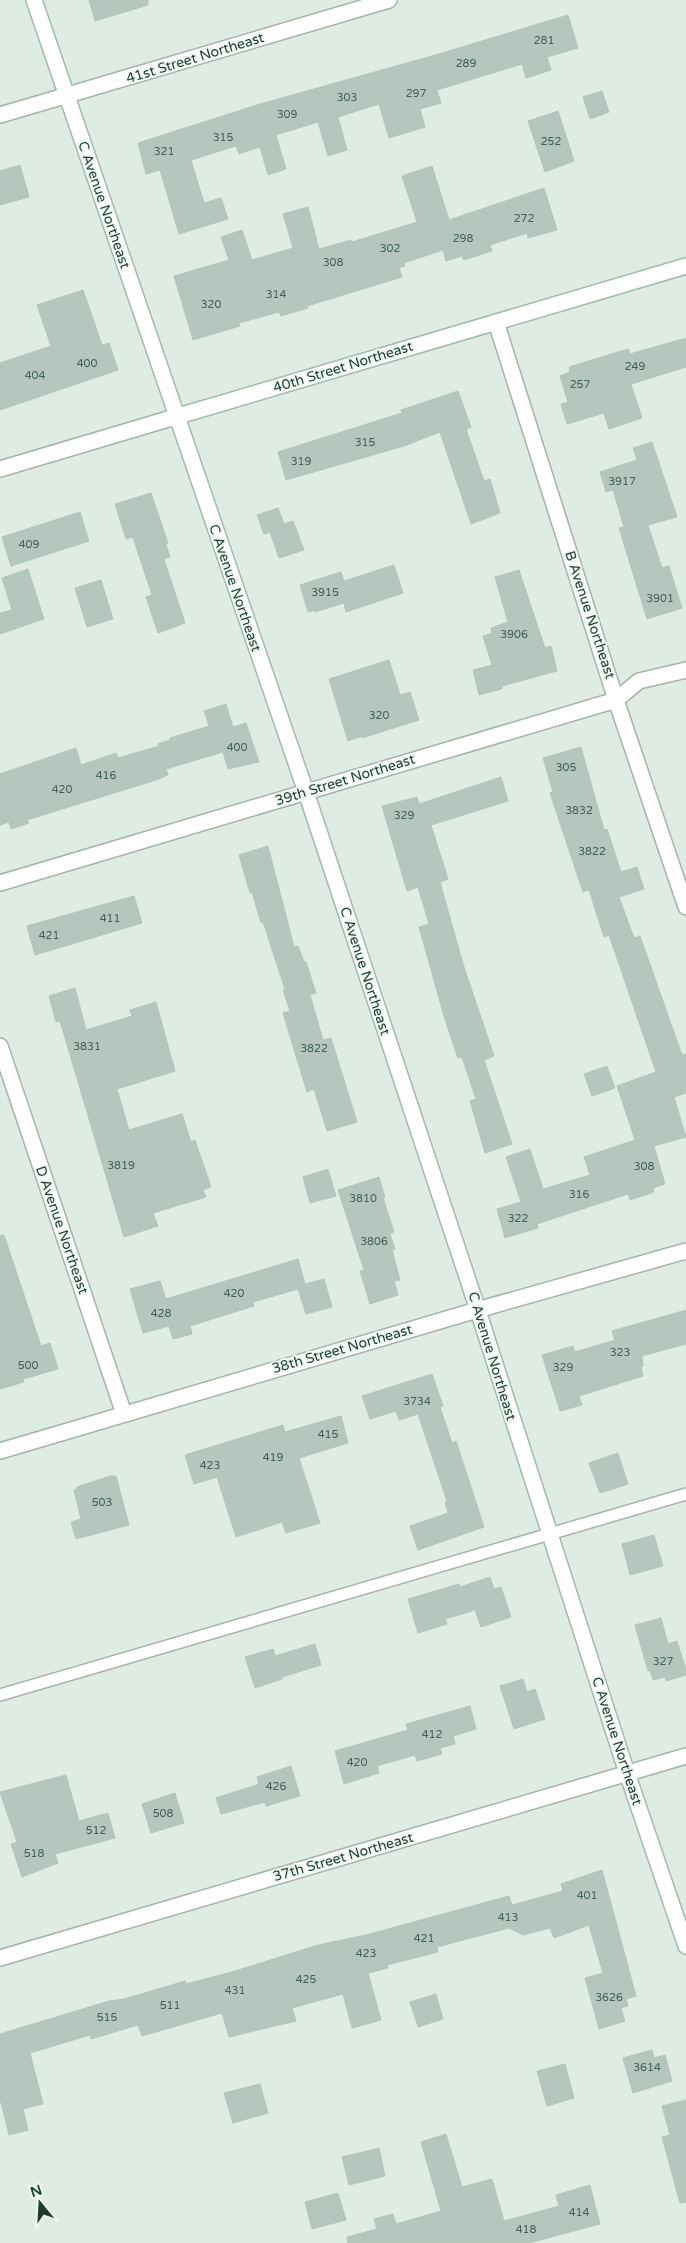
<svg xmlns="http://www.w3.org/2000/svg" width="686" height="2243" viewBox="0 0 686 2243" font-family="'Varela Round',sans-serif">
<rect width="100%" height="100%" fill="#dfece4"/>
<g fill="#b4c6bd" stroke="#b1c6bb">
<polygon points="89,0 148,0 148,5 95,21"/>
<polygon points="568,15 578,48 547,57 551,70 526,78 522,64 437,90 441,103 420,109 425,127 389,138 379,104 338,117 347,150 328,156 318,122 276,135 286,169 268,175 260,147 239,154 236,146 191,160 204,203 221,198 228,219 179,234 160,170 146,174 138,143 260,104 432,56"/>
<polygon points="602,91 609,112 590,119 583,97"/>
<polygon points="558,111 574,161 545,172 528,121"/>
<polygon points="20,165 29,197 0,205 0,171"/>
<polygon points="432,166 449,220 544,188 557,230 528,238 527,233 490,245 492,251 464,260 462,256 446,261 443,250 404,263 405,266 399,268 402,277 307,306 308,308 281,316 279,312 239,323 240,326 193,340 174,276 229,260 221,237 242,230 252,260 293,248 283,214 308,207 319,249 351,240 352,242 417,222 402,176"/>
<polygon points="83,290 102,345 109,343 118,370 0,410 0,363 51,346 37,305"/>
<polygon points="686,338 686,367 631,384 642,418 609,429 604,413 567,424 561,404 568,402 560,376 570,372 569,367 628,349 630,354"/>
<polygon points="458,391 471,427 466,429 484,481 490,479 500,513 471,524 440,432 404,446 286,480 278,452 402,413 401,410"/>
<polygon points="652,442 677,517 648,525 662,568 669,566 682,608 647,619 619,528 624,527 613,490 606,492 600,472 637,460 633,448"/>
<polygon points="151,493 168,543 166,544 170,557 164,559 185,623 158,633 146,597 152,595 138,553 133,537 126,539 115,504"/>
<polygon points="278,508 284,524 293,521 304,550 279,558 270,532 264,534 257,515"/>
<polygon points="80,512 89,541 11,566 2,537"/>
<polygon points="394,565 403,593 346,612 344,603 315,612 314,610 308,612 300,585 341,572 344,581"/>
<polygon points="28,569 44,619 0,634 0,613 12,610 2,578"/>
<polygon points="519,570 545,648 551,646 557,671 502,686 502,689 479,695 473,670 492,665 483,636 492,633 491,628 508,622 495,577"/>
<polygon points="101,580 113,619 87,627 75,588"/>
<polygon points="389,660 400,695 410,692 419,720 362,738 362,736 348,741 329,679"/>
<polygon points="226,704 233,727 246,723 259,762 228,769 223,752 166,769 168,775 156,780 27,820 29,823 11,829 9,822 0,825 0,774 76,748 81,765 116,753 118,758 159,746 158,744 170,740 170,738 209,726 204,711"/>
<polygon points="581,747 604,830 607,829 621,872 637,867 644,889 619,897 634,938 640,936 682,1055 686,1054 686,1093 674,1097 686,1137 654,1146 665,1184 653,1188 654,1192 630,1200 628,1194 537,1224 538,1228 505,1238 497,1209 521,1202 506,1157 530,1149 543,1189 590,1175 584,1157 635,1140 617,1086 656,1072 609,935 604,937 589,890 583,892 550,793 553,792 543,758"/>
<polygon points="501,777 508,801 431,825 448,879 440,882 463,964 494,1056 484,1060 512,1144 485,1153 470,1101 476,1099 462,1057 458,1058 446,1023 419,927 429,924 418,887 407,891 382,806 417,797 419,804"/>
<polygon points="268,846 294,947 298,946 304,962 306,962 316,993 310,995 323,1040 331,1038 357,1122 327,1131 314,1089 307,1092 283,1013 290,1011 283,990 285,989 263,922 261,923 252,892 250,893 239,855"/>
<polygon points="134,896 142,923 35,955 27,926"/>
<polygon points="75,988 86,1030 132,1016 130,1010 156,1002 175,1071 117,1089 129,1130 182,1114 191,1142 195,1140 211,1187 203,1190 206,1197 153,1213 158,1226 124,1237 60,1021 56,1022 49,996"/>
<polygon points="607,1066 615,1088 592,1096 584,1074"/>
<polygon points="328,1169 336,1196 310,1203 303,1177"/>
<polygon points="379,1177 385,1198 383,1198 394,1232 390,1234 395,1249 392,1250 400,1280 394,1281 398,1295 370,1304 360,1271 364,1270 338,1190"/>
<polygon points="4,1235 41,1346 50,1343 58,1369 23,1379 24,1382 0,1389 0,1236"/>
<polygon points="298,1259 305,1284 324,1279 332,1307 306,1314 298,1289 253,1302 254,1306 190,1326 192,1334 173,1339 169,1326 143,1333 130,1289 160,1281 166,1299"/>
<polygon points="686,1310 686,1344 642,1356 643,1366 641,1367 643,1376 579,1396 582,1405 560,1411 542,1355 573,1346 575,1352 615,1340 612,1331"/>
<polygon points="432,1374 443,1406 440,1407 452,1443 456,1441 484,1527 418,1550 410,1526 448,1513 445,1502 447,1501 418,1414 399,1420 396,1411 370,1419 362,1396"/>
<polygon points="341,1416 348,1443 299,1458 320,1523 286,1533 282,1522 236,1537 217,1477 194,1484 185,1455 283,1425 285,1432"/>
<polygon points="618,1453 628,1484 600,1493 589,1463"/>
<polygon points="110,1476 116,1476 129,1525 76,1539 71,1522 81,1519 74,1490 77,1489 77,1487"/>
<polygon points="654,1535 663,1566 630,1575 622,1544"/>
<polygon points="490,1577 494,1589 501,1587 511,1617 481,1627 475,1610 445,1619 447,1624 418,1633 408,1599 459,1584 460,1587"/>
<polygon points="661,1618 668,1644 677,1641 686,1670 686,1675 666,1681 665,1677 653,1680 650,1670 648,1671 635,1625"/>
<polygon points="315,1644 321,1665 282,1677 282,1679 255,1688 245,1657 273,1649 275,1656"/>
<polygon points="523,1679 527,1692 535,1689 545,1719 514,1729 500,1686"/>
<polygon points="470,1706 476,1729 453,1736 455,1744 440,1748 442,1754 417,1761 415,1755 377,1766 379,1773 344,1784 335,1751 408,1730 406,1724"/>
<polygon points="291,1766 300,1796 266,1806 265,1802 221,1814 216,1798 259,1784 257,1777"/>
<polygon points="66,1775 79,1821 108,1813 115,1838 55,1854 58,1863 22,1877 11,1844 17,1842 0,1792"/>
<polygon points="175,1793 184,1823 151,1833 142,1804"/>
<polygon points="602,1870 636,1996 626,1999 628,2006 621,2008 625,2021 599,2029 585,1978 603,1973 589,1925 554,1938 550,1928 523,1935 509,1928 437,1947 438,1952 387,1965 388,1968 368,1973 381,2020 352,2028 343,1994 292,2008 296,2021 229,2037 222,2013 142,2036 138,2025 91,2039 90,2035 30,2053 43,2104 23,2109 28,2130 9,2135 0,2099 0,2034 109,2001 124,1999 185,1981 186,1984 232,1972 318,1945 366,1935 509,1896 512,1905 563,1891 561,1884"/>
<polygon points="436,1994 443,2019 418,2027 410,2002"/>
<polygon points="652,2050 654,2058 665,2055 672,2081 633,2093 623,2058"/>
<polygon points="565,2064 574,2098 547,2106 537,2071"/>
<polygon points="260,2084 268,2113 233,2123 224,2093"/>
<polygon points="686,2100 686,2202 680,2203 662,2137 670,2135 662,2106"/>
<polygon points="446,2134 462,2187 492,2179 504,2221 559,2206 556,2195 590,2185 600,2224 529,2243 348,2243 347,2237 377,2229 374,2219 393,2214 396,2224 441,2211 421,2142"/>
<polygon points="379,2148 385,2176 349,2185 342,2157"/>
<polygon points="338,2193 346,2220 312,2229 305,2202"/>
</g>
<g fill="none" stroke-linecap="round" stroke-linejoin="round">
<defs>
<polyline id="lane" points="0,1695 686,1494"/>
<g id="street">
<polyline points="0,115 389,0"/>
<polyline points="496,322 616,700 686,907"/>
<polyline points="0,469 175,417"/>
<polyline points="0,883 616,700 639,681 686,670"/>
<polyline points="0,1046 124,1414"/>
<polyline points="0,1451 477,1310 686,1251"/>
<polyline points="0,1958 686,1756"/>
</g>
<g id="secondary">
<polyline points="34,0 306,792 470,1286 627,1773 686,1946"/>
<polyline points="175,417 686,266"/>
</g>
</defs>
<use href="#lane" stroke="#a2b4ab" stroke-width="14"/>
<use href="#street" stroke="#a2b4ab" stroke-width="18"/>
<use href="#secondary" stroke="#9fbbae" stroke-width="18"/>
<use href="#lane" stroke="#fff" stroke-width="11"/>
<use href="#street" stroke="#fff" stroke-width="15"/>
<use href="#secondary" stroke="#fff" stroke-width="15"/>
</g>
<g text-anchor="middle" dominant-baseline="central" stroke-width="4" stroke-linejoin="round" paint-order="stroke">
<g font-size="11" fill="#445f54">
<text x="544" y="40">281</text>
<text x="466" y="63">289</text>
<text x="416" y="93">297</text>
<text x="347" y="97">303</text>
<text x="287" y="114">309</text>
<text x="223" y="137">315</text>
<text x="551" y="141">252</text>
<text x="164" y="151">321</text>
<text x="524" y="218">272</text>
<text x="463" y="238">298</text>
<text x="390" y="248">302</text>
<text x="333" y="262">308</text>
<text x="276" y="294">314</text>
<text x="211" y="304">320</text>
<text x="87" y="363">400</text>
<text x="635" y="366">249</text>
<text x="35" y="375">404</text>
<text x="580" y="384">257</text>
<text x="365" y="442">315</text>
<text x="301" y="461">319</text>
<text x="622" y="481">3917</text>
<text x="29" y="544">409</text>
<text x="325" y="592">3915</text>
<text x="660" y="598">3901</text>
<text x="514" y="634">3906</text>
<text x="379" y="715">320</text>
<text x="237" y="747">400</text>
<text x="566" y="767">305</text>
<text x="106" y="775">416</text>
<text x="62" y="789">420</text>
<text x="579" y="810">3832</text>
<text x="404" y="815">329</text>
<text x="592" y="851">3822</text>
<text x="110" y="918">411</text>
<text x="49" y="935">421</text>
<text x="87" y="1046">3831</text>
<text x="314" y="1048">3822</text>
<text x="121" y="1165">3819</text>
<text x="644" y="1166">308</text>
<text x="579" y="1194">316</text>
<text x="363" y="1198">3810</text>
<text x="518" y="1218">322</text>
<text x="374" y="1241">3806</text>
<text x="234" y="1293">420</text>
<text x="161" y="1313">428</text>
<text x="620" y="1352">323</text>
<text x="28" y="1365">500</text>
<text x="563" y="1367">329</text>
<text x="417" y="1401">3734</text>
<text x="328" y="1434">415</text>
<text x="273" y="1457">419</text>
<text x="210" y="1465">423</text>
<text x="102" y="1502">503</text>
<text x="663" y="1661">327</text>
<text x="432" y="1734">412</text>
<text x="357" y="1762">420</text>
<text x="276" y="1786">426</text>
<text x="163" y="1813">508</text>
<text x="96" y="1830">512</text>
<text x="34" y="1853">518</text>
<text x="587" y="1895">401</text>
<text x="508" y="1917">413</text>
<text x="424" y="1938">421</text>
<text x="366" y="1953">423</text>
<text x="306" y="1979">425</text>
<text x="235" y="1990">431</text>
<text x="609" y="1997">3626</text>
<text x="170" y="2005">511</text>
<text x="107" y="2017">515</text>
<text x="647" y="2067">3614</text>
<text x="579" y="2212">414</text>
<text x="526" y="2229">418</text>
</g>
<g font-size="14" fill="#1f3d31" stroke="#eff8f3">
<text transform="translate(195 58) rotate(-17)">41st Street Northeast</text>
<text transform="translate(104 205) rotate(71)">C Avenue Northeast</text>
<text transform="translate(343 367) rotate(-17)">40th Street Northeast</text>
<text transform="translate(235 588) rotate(71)">C Avenue Northeast</text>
<text transform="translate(590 615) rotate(72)">B Avenue Northeast</text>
<text transform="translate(345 780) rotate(-17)">39th Street Northeast</text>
<text transform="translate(365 971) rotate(72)">C Avenue Northeast</text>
<text transform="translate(62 1230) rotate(71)">D Avenue Northeast</text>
<text transform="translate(342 1349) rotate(-16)">38th Street Northeast</text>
<text transform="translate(492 1356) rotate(73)">C Avenue Northeast</text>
<text transform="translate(617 1741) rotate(72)">C Avenue Northeast</text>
<text transform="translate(343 1857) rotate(-16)">37th Street Northeast</text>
</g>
</g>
<g transform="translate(40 2203) rotate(342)" stroke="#eff8f3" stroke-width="4" paint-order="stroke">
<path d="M0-4L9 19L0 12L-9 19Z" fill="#1f3d31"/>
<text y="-8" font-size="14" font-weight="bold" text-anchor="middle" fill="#1f3d31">N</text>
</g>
</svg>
